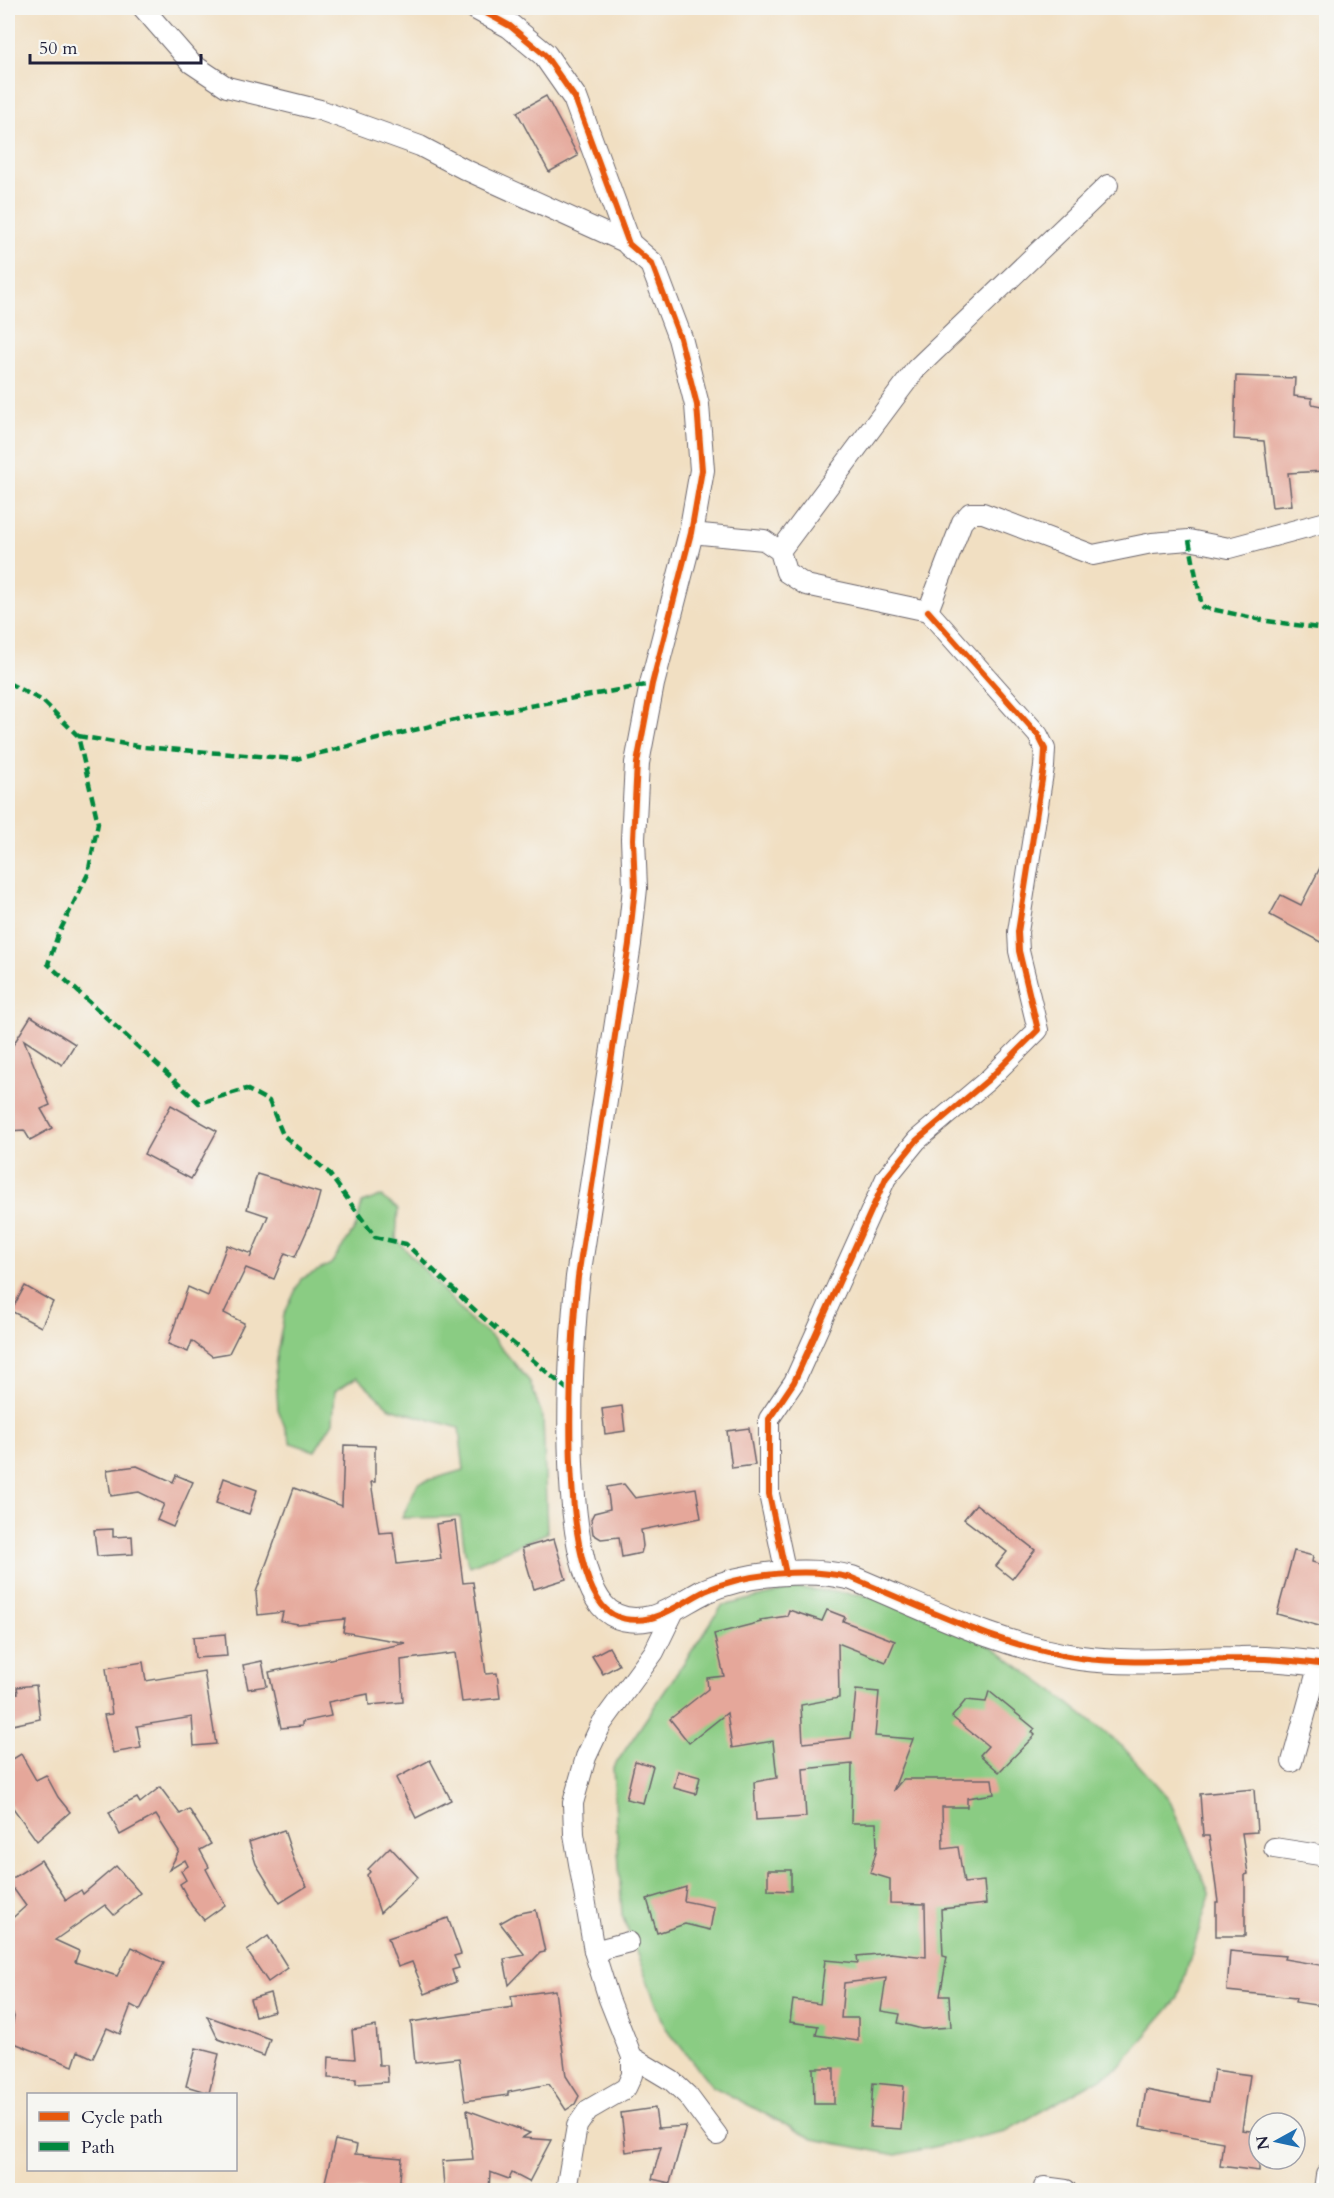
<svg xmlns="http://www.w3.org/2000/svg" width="1334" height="2198" viewBox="0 0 1334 2198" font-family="Cardo,serif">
<rect width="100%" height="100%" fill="#f6f6f2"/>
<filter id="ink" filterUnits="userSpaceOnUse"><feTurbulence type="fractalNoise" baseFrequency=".0167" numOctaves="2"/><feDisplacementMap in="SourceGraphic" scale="12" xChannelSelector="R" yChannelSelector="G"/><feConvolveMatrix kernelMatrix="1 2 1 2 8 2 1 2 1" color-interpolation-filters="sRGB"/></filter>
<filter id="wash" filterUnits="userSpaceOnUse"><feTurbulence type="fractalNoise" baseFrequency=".008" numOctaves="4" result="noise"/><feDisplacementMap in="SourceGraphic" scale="24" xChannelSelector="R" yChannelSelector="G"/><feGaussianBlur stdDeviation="1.35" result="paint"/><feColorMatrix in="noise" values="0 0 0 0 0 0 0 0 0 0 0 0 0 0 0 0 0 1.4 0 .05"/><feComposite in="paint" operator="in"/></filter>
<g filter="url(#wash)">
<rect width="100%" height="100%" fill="#f1dfc2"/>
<g fill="#8acc83" stroke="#56775f" stroke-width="1.5">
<polygon points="380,1196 398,1209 396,1239 472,1322 491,1336 530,1382 543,1418 547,1533 470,1566 465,1552 460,1517 402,1518 418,1483 464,1470 459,1428 390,1408 357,1377 335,1391 333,1422 315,1451 291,1443 278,1409 275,1365 284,1315 301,1279 331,1264 356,1227 362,1203"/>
<polygon points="797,1588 884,1597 979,1638 1053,1691 1123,1747 1169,1799 1210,1895 1178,1998 1117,2069 1006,2131 896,2155 813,2139 712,2086 665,2027 622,1915 613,1768 722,1606"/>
</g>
<g id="blocks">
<g fill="#e5a79a">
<polygon points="546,96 578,156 549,172 517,112"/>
<polygon points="1236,376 1295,378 1294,396 1312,398 1312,404 1326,407 1323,432 1324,471 1288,473 1292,505 1272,507 1264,441 1234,439"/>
<polygon points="1326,856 1326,945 1270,915 1281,895 1301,905"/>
<polygon points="31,1016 75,1044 62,1065 24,1040 50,1105 41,1109 52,1128 30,1140 24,1130 8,1131 8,1053"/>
<polygon points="171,1105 217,1131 191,1179 144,1154"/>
<polygon points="257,1174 320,1193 314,1215 295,1257 285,1253 274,1279 246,1268 224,1313 244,1323 229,1353 212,1356 192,1341 188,1352 168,1344 188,1287 208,1296 227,1245 252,1254 250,1258 268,1216 247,1209"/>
<polygon points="25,1286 53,1302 41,1327 11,1311"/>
<polygon points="622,1406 625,1431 605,1434 602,1409"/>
<polygon points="749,1428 755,1465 732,1468 727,1431"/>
<polygon points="344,1445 375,1446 375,1482 371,1482 379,1533 393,1532 397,1564 441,1559 436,1524 455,1521 463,1583 473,1582 486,1674 497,1673 500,1698 462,1702 455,1653 401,1660 403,1702 369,1705 368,1694 328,1702 331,1716 302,1722 302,1726 281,1728 269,1672 406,1643 343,1632 345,1619 298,1624 281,1621 283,1612 258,1615 256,1592 294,1488 342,1506"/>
<polygon points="137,1466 173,1482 176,1475 193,1482 173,1527 157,1520 164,1504 139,1492 111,1496 107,1470"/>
<polygon points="224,1478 257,1490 249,1514 216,1503"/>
<polygon points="624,1484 635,1498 696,1488 701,1518 641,1530 643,1546 641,1553 622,1557 619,1537 601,1539 593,1534 591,1519 594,1513 610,1509 607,1487"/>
<polygon points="976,1504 1035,1550 1012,1579 996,1566 1007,1552 964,1519"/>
<polygon points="113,1529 113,1537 132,1536 133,1554 97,1556 94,1530"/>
<polygon points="554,1539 566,1579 534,1589 522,1548"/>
<polygon points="1294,1551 1313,1556 1312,1562 1326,1566 1326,1628 1277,1614"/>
<polygon points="789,1610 822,1621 827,1610 845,1617 843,1621 895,1641 886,1662 838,1643 839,1698 801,1705 803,1743 851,1738 856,1690 879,1692 875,1736 913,1739 893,1791 903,1779 992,1779 994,1794 967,1798 967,1807 942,1807 943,1849 958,1847 964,1883 984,1881 986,1904 941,1909 943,1956 947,1957 940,1996 949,1996 951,2027 922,2029 898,2023 900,2014 881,2011 886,1978 844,1983 841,2018 858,2018 858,2041 816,2035 818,2026 790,2022 793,2000 820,2004 825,1960 858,1963 857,1956 890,1953 926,1957 925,1904 890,1903 890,1879 870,1873 877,1848 876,1823 851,1823 852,1764 803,1769 806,1817 756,1820 754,1782 777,1778 773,1741 732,1748 727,1713 689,1743 670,1719 708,1689 707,1678 724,1676 714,1634 761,1622 760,1620 787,1616"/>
<polygon points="225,1634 227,1656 195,1658 193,1637"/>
<polygon points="609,1647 619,1665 603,1674 592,1656"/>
<polygon points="262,1661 267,1686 248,1689 243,1665"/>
<polygon points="143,1662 146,1681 204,1671 216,1744 194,1746 192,1717 137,1726 141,1748 113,1753 104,1715 112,1714 106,1668"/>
<polygon points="36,1685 40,1719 8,1726 8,1694 18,1693 17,1687"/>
<polygon points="989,1691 1035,1729 1032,1732 1035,1735 999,1772 980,1755 988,1746 952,1717 966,1700 986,1702"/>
<polygon points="21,1754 36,1780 46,1775 58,1797 70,1812 37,1841 8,1801 8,1762"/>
<polygon points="430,1760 451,1800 416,1818 396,1778"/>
<polygon points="635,1761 653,1766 643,1803 626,1799"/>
<polygon points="678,1771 700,1777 696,1794 674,1788"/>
<polygon points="160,1787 180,1814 189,1809 211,1844 200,1850 209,1867 206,1869 225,1905 204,1920 192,1906 180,1884 186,1880 181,1871 188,1866 185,1860 169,1870 179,1851 156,1815 120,1835 109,1812 137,1798 140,1803"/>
<polygon points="1254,1789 1257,1832 1242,1833 1248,1874 1245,1875 1245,1936 1216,1936 1216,1902 1218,1902 1209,1836 1203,1836 1200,1794"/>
<polygon points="284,1830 297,1869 307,1886 280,1903 256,1864 249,1842"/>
<polygon points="390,1847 418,1877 380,1913 367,1875 370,1872 368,1869"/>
<polygon points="41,1860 66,1900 81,1890 83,1894 116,1866 140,1893 114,1915 105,1905 55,1940 79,1951 75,1962 117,1976 132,1947 164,1963 140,2010 131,2005 120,2034 107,2028 93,2058 78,2051 73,2066 9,2041 14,2017 13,2013 8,2011 8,1922 26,1906 8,1881"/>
<polygon points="768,1870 791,1870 791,1891 768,1890"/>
<polygon points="686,1887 684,1901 714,1907 710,1930 685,1924 657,1933 647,1899"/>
<polygon points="536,1910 545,1952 540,1953 509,1985 504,1959 525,1955 500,1923 516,1914"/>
<polygon points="448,1918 461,1954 454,1956 459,1968 452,1970 456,1982 425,1994 412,1962 398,1967 388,1938"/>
<polygon points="268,1936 288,1968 268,1982 247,1951"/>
<polygon points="1230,1951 1285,1956 1284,1959 1326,1966 1322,2006 1295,2002 1296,1998 1227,1991"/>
<polygon points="555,1990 566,2076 579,2096 575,2104 566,2110 549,2084 508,2092 508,2095 465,2101 459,2058 415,2063 411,2022 513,2007 511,1996"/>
<polygon points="270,1993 275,2011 255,2016 250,1999"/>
<polygon points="207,2016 270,2039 264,2056 218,2039"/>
<polygon points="376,2026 379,2065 387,2065 388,2082 356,2084 356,2079 328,2078 329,2057 355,2059 352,2030"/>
<polygon points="196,2048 219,2054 209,2093 186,2086"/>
<polygon points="813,2068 834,2068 834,2104 814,2104"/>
<polygon points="1214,2070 1250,2075 1242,2130 1259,2132 1259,2171 1220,2166 1223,2142 1140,2127 1146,2090 1209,2102"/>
<polygon points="873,2083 904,2086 901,2129 870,2127"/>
<polygon points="655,2108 658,2128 686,2126 670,2183 652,2179 661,2147 626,2152 621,2113"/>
<polygon points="467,2110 530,2133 522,2138 551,2140 529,2182 512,2173 509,2179 490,2172 489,2190 476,2190 476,2187 470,2186 444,2187 442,2161 473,2159"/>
<polygon points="335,2140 357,2145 355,2154 402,2158 399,2190 323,2190"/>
</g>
</g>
</g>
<g filter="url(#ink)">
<use href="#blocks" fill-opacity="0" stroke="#6a646a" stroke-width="1.5"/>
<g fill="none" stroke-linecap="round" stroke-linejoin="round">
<defs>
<g id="minor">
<polyline points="143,8 191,63 227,87 320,110 420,146 464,169 629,244"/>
<polyline points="691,533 764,540 780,551 786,572 806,585 928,611 962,522 970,513 983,513 1093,555 1152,543 1189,540 1229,548 1326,522"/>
<polyline points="780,551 916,369 1108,185"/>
<polyline points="786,1574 769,1494 769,1419 794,1382 886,1178 917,1140 988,1080 1038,1030 1019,951 1018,932 1044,767 1045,749 1038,735 928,611"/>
<polyline points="1292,1762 1319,1664"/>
<polyline points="1274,1848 1326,1856"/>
<polyline points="594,1951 629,1942"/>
<polyline points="632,2057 672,2081 688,2096 717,2135"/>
<polyline points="1044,2187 1066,2190"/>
<polyline points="566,2190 577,2126 588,2110 626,2088 632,2075 632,2057 609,1999 594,1951 574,1834 573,1803 586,1757 602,1723 654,1652 676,1607"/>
<polyline points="1324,2190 1326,2175"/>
</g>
<path id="tertiary" d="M477,8L510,26L545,55L575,98L629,244L652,264L680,338L697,405L702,470L691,533L652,684L637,763L633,839L635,888L629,944L578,1277C570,1348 558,1550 602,1605C614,1620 633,1622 651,1618C670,1613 687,1600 705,1591C745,1573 810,1567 852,1578C927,1609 999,1647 1080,1658C1133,1665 1186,1659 1240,1659C1268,1658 1298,1661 1326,1665"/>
</defs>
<use href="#minor" stroke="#6a646a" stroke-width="22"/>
<use href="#tertiary" stroke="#6a646a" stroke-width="26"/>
<use href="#minor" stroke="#fff" stroke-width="20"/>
<use href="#tertiary" stroke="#fff" stroke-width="24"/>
<g stroke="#00873e" stroke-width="4.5" stroke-dasharray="9 4.5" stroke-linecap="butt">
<polyline points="1189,540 1202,607 1267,621 1326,629"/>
<polyline points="8,683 43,701 78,736 98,823 88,874 58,935 48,964 199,1103 246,1089 269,1101 283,1135 328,1172 375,1237 406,1244 479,1314 569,1391"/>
<polyline points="78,736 143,747 296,759 463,718 652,684"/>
<polyline points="220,2190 222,2190"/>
</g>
<defs>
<g id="cycleway">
<path d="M477,8L510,26L545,55L575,98L629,244L652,264L680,338L697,405L702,470L691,533L652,684L637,763L633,839L635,888L629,944L578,1277C570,1348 558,1550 602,1605C614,1620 633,1622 651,1618C670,1613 687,1600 705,1591C745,1573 810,1567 852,1578C927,1609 999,1647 1080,1658C1133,1665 1186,1659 1240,1659C1268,1658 1298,1661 1326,1665"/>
<polyline points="786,1574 769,1494 769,1419 794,1382 886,1178 917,1140 988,1080 1038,1030 1019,951 1018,932 1044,767 1045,749 1038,735 928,611"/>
</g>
</defs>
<use href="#cycleway" stroke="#f6f6f2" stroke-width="10"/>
<use href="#cycleway" stroke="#e8590c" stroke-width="6"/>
</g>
</g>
<rect width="1334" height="2198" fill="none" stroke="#f6f6f2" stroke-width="30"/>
<rect x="27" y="2093" width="210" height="78" fill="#f6f6f2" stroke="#a1a1a9" stroke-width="1.5"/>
<rect x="39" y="2112" width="30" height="9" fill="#e8590c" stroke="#a1a1a9" stroke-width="1.5"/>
<text x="81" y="2123" font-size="18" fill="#22223b">Cycle path</text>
<rect x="39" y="2142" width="30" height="9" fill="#00873e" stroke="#a1a1a9" stroke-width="1.5"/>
<text x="81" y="2153" font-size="18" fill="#22223b">Path</text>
<g transform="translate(1277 2141) rotate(262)"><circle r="28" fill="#f6f6f2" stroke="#a1a1a9" stroke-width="1.5"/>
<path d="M0-4.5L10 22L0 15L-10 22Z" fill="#1f6fb2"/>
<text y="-9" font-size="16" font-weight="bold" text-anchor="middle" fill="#22223b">N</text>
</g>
<path d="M30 54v9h171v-9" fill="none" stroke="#22223b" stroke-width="3"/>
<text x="39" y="54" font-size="18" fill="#22223b" stroke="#f6f6f2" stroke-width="4.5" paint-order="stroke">50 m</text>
</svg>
